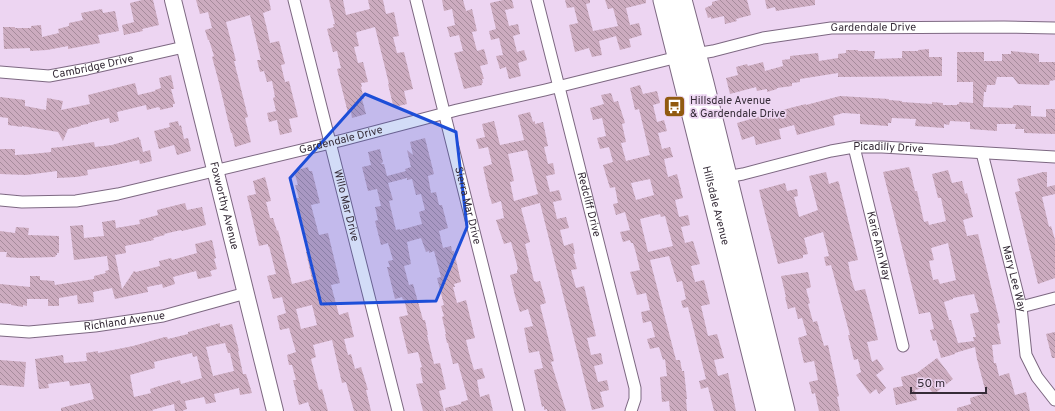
<svg xmlns="http://www.w3.org/2000/svg" width="1055" height="411" viewBox="0 0 1055 411" font-family="Overpass,sans-serif">
<defs>
<pattern id="building-back-hatch" width="6" height="6" patternUnits="userSpaceOnUse"><rect width="6" height="6" fill="#ccabbf"/><path d="M-1 5l2 2M0 0l6 6M5-1l2 2" fill="none" stroke="#a68b9c"/></pattern>
</defs>
<rect width="100%" height="100%" fill="#edd5f2"/>
<g fill="url(#building-back-hatch)" fill-rule="evenodd">
<polygon points="142,0 153,0 159,25 142,29 143,31 124,35 122,25 134,22 130,3"/>
<polygon points="196,0 269,0 271,10 263,13 267,29 270,43 279,41 285,64 281,65 285,82 289,81 298,117 289,119 292,132 280,135 277,120 269,122 267,113 276,111 273,98 275,97 272,81 267,82 264,71 260,72 257,60 261,60 250,15 226,22 236,61 234,61 248,117 245,118 251,142 235,147 232,133 231,133 218,79 212,57 214,56 209,40 208,40 205,30 212,28 208,12 200,14"/>
<polygon points="329,0 343,0 346,15 370,9 368,0 383,0 386,14 394,12 399,36 393,37 397,53 404,52 413,89 404,91 407,104 394,107 393,105 388,84 389,84 375,27 357,32 356,33 359,46 354,47 358,63 363,62 368,82 361,83 362,87 361,87 364,99 362,99 366,114 352,118 351,112 348,113 337,69 341,68 337,51 333,52 327,29 334,27 333,24 335,24"/>
<polygon points="442,0 463,0 466,11 472,9 477,31 472,32 477,51 484,49 488,64 480,66 484,79 482,79 483,83 482,83 482,85 464,89 454,53 463,51 459,35 450,37 447,27 455,25 452,9 444,11"/>
<polygon points="503,0 512,0 514,8 505,10 509,26 518,24 520,34 513,36 517,52 524,50 527,60 518,63 521,76 509,79 506,67 500,69 496,56 503,55 499,38 491,40 489,31 496,29 490,3"/>
<polygon points="565,0 590,0 590,3 586,4 593,31 618,26 613,8 608,9 605,0 646,0 646,3 626,8 630,25 639,23 642,35 629,39 631,47 620,50 616,36 599,41 602,55 592,57 589,48 575,52 569,25 578,23 574,7 567,8"/>
<polygon points="719,0 747,0 751,15 736,19 737,21 725,24 724,16 711,19 711,17 708,18 705,8 712,5 712,2"/>
<polygon points="765,0 815,0 815,5 776,11 775,7 767,9"/>
<polygon points="102,9 103,13 115,11 119,31 98,35 100,43 68,49 68,46 47,50 30,51 30,48 4,49 3,27 15,27 15,28 31,28 31,26 41,25 42,37 59,33 58,29 69,26 69,23 83,20 81,13"/>
<polygon points="929,49 929,57 942,57 942,76 838,77 838,73 800,79 800,82 792,83 792,86 777,88 777,89 767,92 767,89 757,91 756,87 730,94 726,78 738,75 736,67 747,64 748,66 763,62 765,71 783,66 782,60 790,59 790,56 818,53 819,61 838,58 838,54 846,53 846,50 858,50 858,51 875,51 874,59 902,58 902,51 918,51 918,50"/>
<polygon points="1011,51 1039,54 1039,62 1055,62 1055,80 1050,81 1049,85 1018,84 1013,77 997,77 995,85 987,85 986,92 984,92 983,107 1012,108 1014,105 1031,106 1031,116 1046,117 1046,109 1055,109 1055,134 1024,133 1024,129 1015,129 1016,124 997,124 997,131 970,129 970,122 950,121 949,125 944,124 944,128 915,126 916,119 892,118 891,123 888,123 888,126 860,124 860,114 843,113 833,116 835,125 797,135 794,125 779,129 781,139 756,145 754,136 742,140 737,123 790,108 806,104 806,105 840,96 889,99 889,100 902,101 902,102 932,104 932,102 943,103 943,105 957,105 957,104 959,104 959,102 973,103 973,82 957,82 957,52 984,52 984,61 1002,61 1002,54 1011,54"/>
<polygon points="171,75 174,89 171,89 175,104 173,104 173,107 160,110 160,108 158,107 147,110 146,105 117,112 119,121 110,123 109,118 88,123 88,124 81,125 81,126 68,129 63,141 58,132 22,126 22,127 8,125 8,118 0,117 0,97 25,100 25,106 46,110 47,98 63,101 61,110 90,104 88,95 135,83 138,95 155,91 155,90 161,88 159,78"/>
<path d="M640,85L643,94L657,91L660,103L653,105L657,122L664,120L667,131L658,133L662,149L670,147L673,157L664,159L668,177L677,174L683,198L675,200L679,217L688,215L690,225L681,227L685,243L693,241L700,264L691,266L695,282L704,280L710,304L701,306L708,336L717,334L724,358L714,360L718,376L728,373L736,411H714L708,387L701,389L699,381L706,379L688,307L683,308L681,301L686,299L682,281L677,282L669,256L650,260L676,360H680L682,371H684L687,399H686L687,411H670L669,401L662,402L660,377L667,376L665,359L663,360L659,347L650,349L647,339L655,337L651,321L643,323L641,312L650,310L646,293L637,295L630,272L640,270L636,253L633,243H631L630,240L623,242L620,232L630,230L625,212L616,215L613,204L618,203L615,187L610,188L603,165L613,162L609,147L600,149L597,138L606,136L602,118L593,120L590,108L604,104L601,95L611,93L614,102L618,101L625,123L622,124L626,142L621,143L626,161L650,155L639,109L635,110L630,88ZM650,179L654,195L636,200L631,183ZM660,214L661,217L665,216L673,246L648,252L640,219Z"/>
<path d="M530,112L533,122L535,121V124L543,122L548,146L544,147L548,164L553,163L555,174L546,176L550,192L559,190L562,200L553,202L557,219L566,217L569,228L560,230L564,246L573,243L575,254H573L577,269L571,270L576,288L584,286L596,336L587,338L591,355L601,353L603,364L594,366L598,382L607,380L609,390L600,392L604,407L592,410L540,203L521,208L530,242L525,244L534,281H535L536,282L540,281L546,303L540,305L554,361L551,362L566,411H547V409L544,410V406L542,407L534,370L543,368L539,351L529,353L524,328L533,326L528,309L520,312L515,296L510,275L517,273V270L518,269L516,261L511,242L504,244L496,220L504,218L501,201L492,204L489,194L483,167L492,164L488,147L479,149L476,139L485,137L482,124L494,121L500,145L524,140L518,115ZM527,150L538,194L514,201L510,182L514,181L508,154Z"/>
<polygon points="178,121 179,126 181,125 184,139 188,138 191,151 177,155 174,145 159,149 154,131 170,127 169,123"/>
<polygon points="139,137 139,140 140,139 143,152 150,150 152,161 140,164 139,160 117,165 87,170 88,175 76,177 57,178 57,171 26,175 0,174 0,149 15,149 15,155 32,154 51,152 51,148 61,147 94,142 95,147 112,145"/>
<path d="M425,138L434,174L428,176L431,193L436,192L439,205H442L448,228L439,231L443,248L451,246L452,251H454L461,282L454,284L455,287H453L457,303L466,300L475,338L466,340L469,353L474,370L482,368L485,378L477,380L480,397L489,394L493,411H446L445,408L461,404V402L468,400L458,363L453,364L448,343H447L445,334H446L442,317L444,316L441,306L444,305L437,278L441,277L434,251L429,253V251L426,252L421,238L407,242L411,264L404,266L409,285L413,284L423,320H425L428,335H427L434,364L440,363L446,389L439,391L444,411H423L416,384L423,383L420,368L422,367L418,352L408,354L399,317L408,315L404,299L403,300L402,297L395,299L387,267H390L388,261L393,260L388,243L381,245L375,221L378,220L375,207L381,206L377,189L368,191L362,167L371,165L368,152L380,149L383,162L381,164H384L387,176L406,171L405,169L411,167L407,150L413,155L410,142ZM407,178V180L412,179L416,195L421,194L425,210L419,212L422,224L400,230V229L396,230L389,201L393,200L388,183Z"/>
<path d="M308,167L309,171H312L320,203L311,205L319,235L328,233L340,283L331,285L339,315L348,312L354,337L344,339L348,355L351,354L355,369L361,367L368,390H366L371,411H354L346,382L342,383L332,340L313,345L316,357L311,359L319,390L322,389L328,411H311L308,402L299,405L293,380H296L292,365H289L287,355L296,352L289,328L280,330L277,316L286,313L282,297L273,299L267,276L276,274L269,246L268,247V244L259,246L247,196L256,194L253,181L265,177L271,201L266,202L270,218H273L277,231L278,230L292,284L312,279L306,252L309,251L296,198H299L295,185H298L294,171ZM312,305L317,325L301,329L296,309Z"/>
<path d="M909,167L910,170V169L915,191H917L924,222L928,221L929,225L946,221L941,198H938L932,174L948,170L952,183L962,181L965,194L967,193L973,217L963,220L967,236L978,234L1000,323L997,324L1001,344L992,345L994,363H996L999,376L1009,373L1015,395L1026,392L1030,411H957V408L971,404L970,398L986,393L977,359L975,347L955,353V354L941,358L936,340L933,341L930,330L934,329L930,312L919,314L883,172ZM948,243L956,280L940,284L938,279L933,280L929,261L934,260L931,248ZM974,294L979,312L970,314L976,337H973L974,341L958,343L951,320H949L944,302L953,299V298Z"/>
<polygon points="826,172 829,184 838,181 839,183 858,260 848,262 851,278 855,291 865,289 872,315 878,340 867,342 872,362 877,359 884,369 876,375 886,388 879,394 876,389 870,394 856,375 861,372 858,359 854,360 848,335 850,335 831,265 826,266 824,257 829,256 823,232 804,238 808,254 803,255 803,258 778,264 759,190 785,183 787,191 797,189 798,196 794,197 799,217 818,210 809,176"/>
<polygon points="1043,172 1047,172 1047,187 1055,185 1055,194 1042,197 1049,227 1051,226 1055,240 1055,278 1038,284 1015,192 1020,191 1017,179"/>
<polygon points="185,203 187,210 202,207 206,225 182,231 181,230 164,234 165,235 153,238 154,240 125,246 126,253 115,255 122,289 134,271 136,272 160,266 159,261 171,258 172,260 197,253 195,244 212,240 216,258 214,259 217,269 210,271 212,276 198,279 196,271 173,277 175,284 163,288 162,284 147,287 148,292 115,299 112,288 93,292 94,302 78,304 77,295 59,298 59,306 48,306 48,299 27,299 27,306 23,305 23,307 11,305 11,304 0,303 0,284 30,287 30,276 40,276 40,280 54,281 55,285 94,279 94,276 106,273 105,271 109,270 107,256 74,260 70,226 83,225 84,238 104,236 102,222 115,220 116,228 140,224 139,220 158,215 157,210"/>
<polygon points="16,227 29,228 28,235 59,236 59,253 57,253 57,255 56,255 55,257 20,258 6,257 7,252 0,252 0,231 15,233"/>
<polygon points="808,272 811,287 806,289 810,303 808,304 813,322 817,321 824,346 828,345 839,396 837,397 840,411 819,411 815,393 812,394 809,382 818,380 814,361 804,363 798,338 807,335 802,318 798,319 795,307 788,309 785,297 786,297 781,276"/>
<path d="M220,323V327L232,324L239,351H238L242,369L243,374H246L252,393L240,395L239,388L214,394L216,402L206,404L204,397L185,401L187,409L182,411H175L174,404L152,410L153,411H61V408L94,399L90,383L70,386L69,381L48,384L49,388L39,389L35,359L63,355L64,363L87,361L86,353L98,351V353L133,346L165,337H167L168,339L188,334V332ZM225,343L228,353H230L234,371L213,376L206,347ZM192,353L193,357L197,356L202,378L181,384L180,380L156,387L150,389L151,393L134,397L130,375L155,368L154,362Z"/>
<polygon points="1055,332 1055,358 1052,358 1046,334"/>
<polygon points="937,358 953,379 934,394 928,387 915,390 917,400 896,405 893,388 903,386 901,377 917,373"/>
<polygon points="0,360 26,362 24,387 0,385"/>
</g>
<g fill="none" stroke-linecap="round" stroke-linejoin="round">
<defs>
<g id="street">
<path id="s1" d="M294,0L398,411"/>
<path id="s2" d="M416,0L519,411"/>
<path id="s3" d="M537,0L635,388V399L631,411"/>
<path id="s4" d="M695,54L713,51L763,38L831,28L1004,27L1055,28"/>
<path id="s5" d="M0,72L49,76L87,69L184,47"/>
<path id="s6" d="M854,147L903,346"/>
<path id="s7" d="M982,153L1021,307L1026,355L1037,377L1055,400"/>
<path id="s8" d="M726,177L743,174L831,151L854,147H882L1055,157"/>
<path id="s9" d="M0,200L22,202L76,201L118,194L343,140L457,110L545,90L678,57"/>
<polyline points="1021,307 1055,298"/>
<path id="s10" d="M0,330L29,332L95,326L163,316L246,293"/>
</g>
<g id="secondary">
<path id="s11" d="M173,0L275,411"/>
</g>
<g id="highway">
<path id="s12" d="M664,0L767,411"/>
<polyline points="681,0 703,83 784,411"/>
</g>
</defs>
<use href="#street" stroke="#7d6882" stroke-width="13"/>
<use href="#secondary" stroke="#7d6882" stroke-width="18"/>
<use href="#highway" stroke="#7d6882" stroke-width="23"/>
<use href="#street" stroke="#fff" stroke-width="11"/>
<use href="#secondary" stroke="#fff" stroke-width="16"/>
<use href="#highway" stroke="#fff" stroke-width="21"/>
</g>
<path fill="#1d4ed8" fill-opacity="0.2" stroke="#1d4ed8" stroke-width="3" stroke-linejoin="round" d="M365,94L456,132L467,227L436,301L321,304L290,178Z"/>
<defs>
<symbol id="bus-square" viewBox="-11 -11 22 22"><rect x="-9" y="-9" width="18" height="18" rx="4" fill="#915a10" stroke="#edd5f2"/><path d="M-5-6H5V4H4V6H2V4H-2V6H-4V4H-5ZM-3.5-4V0h7V-4ZM-3.5 1.2v1.5H-2V1.2ZM2 1.2v1.5H3.5V1.2Z" fill="#fff"/></symbol>
</defs>
<g fill-rule="evenodd">
<use href="#bus-square" x="662" y="94" width="25" height="25"/>
</g>
<g text-anchor="middle" dominant-baseline="central" stroke-width="3.5" stroke-linejoin="round" paint-order="stroke">
<g font-size="11" fill="#362c38" stroke="#edd5f2">
<text stroke="none"><textPath href="#s4" startOffset="181">Gardendale Drive</textPath></text>
<text stroke="none"><textPath href="#s5" startOffset="94">Cambridge Drive</textPath></text>
<text stroke="none"><textPath href="#s9" startOffset="348">Gardendale Drive</textPath></text>
<text stroke="none"><textPath href="#s8" startOffset="166">Picadilly Drive</textPath></text>
<text stroke="none"><textPath href="#s11" startOffset="212">Foxworthy Avenue</textPath></text>
<text stroke="none"><textPath href="#s1" startOffset="212">Willo Mar Drive</textPath></text>
<text stroke="none"><textPath href="#s2" startOffset="212">Sierra Mar Drive</textPath></text>
<text stroke="none"><textPath href="#s3" startOffset="211">Redcliff Drive</textPath></text>
<text stroke="none"><textPath href="#s12" startOffset="212">Hillsdale Avenue</textPath></text>
<text stroke="none"><textPath href="#s6" startOffset="102">Karie Ann Way</textPath></text>
<text stroke="none"><textPath href="#s7" startOffset="130">Mary Lee Way</textPath></text>
<text stroke="none"><textPath href="#s10" startOffset="125">Richland Avenue</textPath></text>
</g>
<g font-size="11" fill="#362c38" stroke="#edd5f2" text-anchor="start">
<text x="690" y="101">Hillsdale Avenue<tspan x="690" dy="13">&amp; Gardendale Drive</tspan></text>
</g>
</g>
<path d="M911 387v6h75v-6" fill="none" stroke="#362c38" stroke-width="2"/>
<text x="917" y="387" font-size="12" fill="#362c38" stroke="#edd5f2" stroke-width="3" paint-order="stroke">50 m</text>
</svg>
